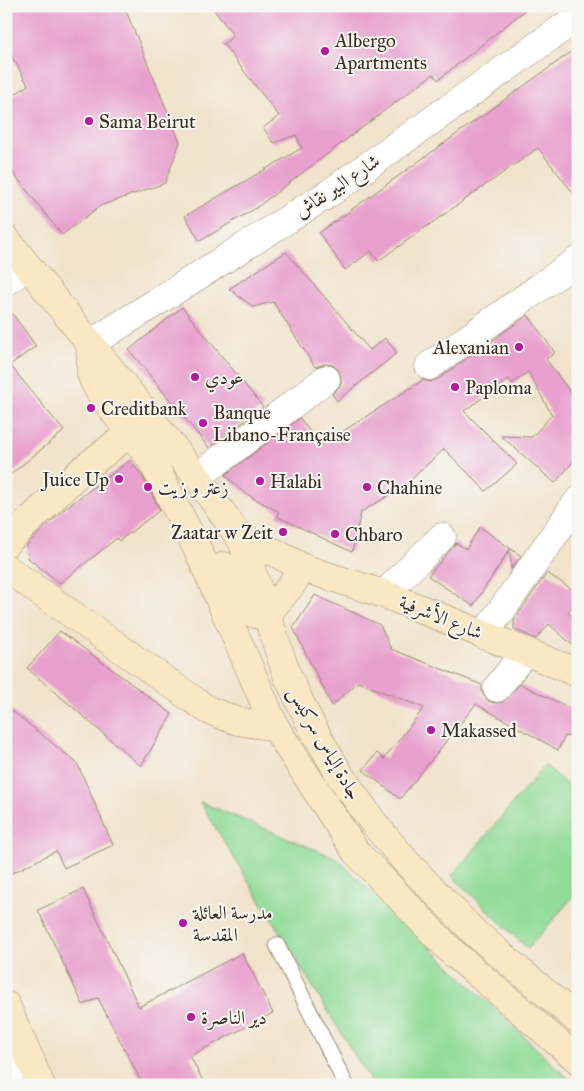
<svg xmlns="http://www.w3.org/2000/svg" width="584" height="1091" viewBox="0 0 584 1091" font-family="'IM FELL Great Primer',Amiri,serif">
<rect width="100%" height="100%" fill="#f6f6f2"/>
<filter id="ink" filterUnits="userSpaceOnUse"><feTurbulence type="fractalNoise" baseFrequency=".02" numOctaves="2"/><feDisplacementMap in="SourceGraphic" scale="10" xChannelSelector="R" yChannelSelector="G"/><feConvolveMatrix kernelMatrix="1 2 1 2 8 2 1 2 1" color-interpolation-filters="sRGB"/></filter>
<filter id="wash" filterUnits="userSpaceOnUse"><feTurbulence type="fractalNoise" baseFrequency=".0096" numOctaves="4" result="noise"/><feDisplacementMap in="SourceGraphic" scale="20" xChannelSelector="R" yChannelSelector="G"/><feGaussianBlur stdDeviation="1.12" result="paint"/><feColorMatrix in="noise" values="0 0 0 0 0 0 0 0 0 0 0 0 0 0 0 0 0 1.4 0 .05"/><feComposite in="paint" operator="in"/></filter>
<g filter="url(#wash)">
<rect width="100%" height="100%" fill="#f1e3cb"/>
<g fill="#92dc98" stroke="#66835b">
<polygon points="545,765 578,795 578,891 528,949 452,876"/>
<polygon points="200,802 336,858 575,1085 373,1085"/>
</g>
<g id="blocks">
<g fill="#e8a0ce">
<polygon points="6,6 124,6 180,142 165,183 100,206 62,235 6,164 6,101 28,85 6,46"/>
<polygon points="211,6 530,6 438,80 433,74 256,208 200,241 185,216 302,148 296,135 274,143 263,128 279,116 223,44 234,36"/>
<polygon points="578,47 578,199 538,148 378,261 371,251 345,270 319,233"/>
<polygon points="286,252 370,350 385,338 397,353 337,401 332,394 341,385 341,377 338,369 332,365 325,364 315,367 273,302 253,307 229,289"/>
<polygon points="6,305 36,346 10,365 64,431 6,478"/>
<polygon points="182,307 263,407 209,448 129,350"/>
<polygon points="528,315 555,353 546,359 578,403 578,456 555,483 501,436 532,437 552,415 528,372 512,384 509,379 464,411 517,464 486,491 444,449 403,487 361,512 352,552 276,516 279,512 243,492 225,475 300,418 320,446 423,380 430,382 438,379"/>
<polygon points="130,460 143,477 160,510 119,541 117,538 60,583 28,558 27,545 63,510"/>
<polygon points="480,527 521,556 511,569 510,549 473,606 428,576 456,543 466,549"/>
<polygon points="547,573 578,593 578,599 568,611 578,623 578,650 549,624 536,639 514,629 514,620"/>
<polygon points="315,595 380,625 391,649 482,685 482,693 488,701 495,703 503,702 520,684 578,712 578,738 565,736 558,750 476,704 400,799 363,770 377,753 384,759 424,708 358,682 332,706 293,628"/>
<polygon points="60,631 172,714 141,766 27,668"/>
<polygon points="6,706 77,763 113,845 64,868 56,851 6,876"/>
<polygon points="83,889 139,1007 242,953 273,1013 190,1056 205,1085 143,1085 98,998 83,1005 38,910"/>
</g>
</g>
</g>
<g filter="url(#ink)">
<use href="#blocks" fill-opacity="0" stroke="#968674" stroke-width="1"/>
<g fill="none" stroke-linecap="round" stroke-linejoin="round">
<defs>
<polyline id="lane" points="277,945 346,1085"/>
<g id="street">
<polyline points="6,282 27,266"/>
<polyline points="90,344 331,192 578,17"/>
<polyline points="429,366 578,260"/>
<polyline points="197,477 326,379"/>
<polyline points="384,594 442,537"/>
<polyline points="484,635 578,501"/>
<polyline points="497,688 525,652"/>
<polyline points="6,1071 31,1061"/>
</g>
<g id="secondary">
<polyline points="6,239 197,477 242,541 287,675 310,723 341,777 376,826 407,863 475,933 578,1020"/>
<polyline points="90,344 91,374 95,384 105,400 152,461 198,550 275,727 356,852 451,951 578,1060"/>
<polyline points="6,543 82,470 131,432"/>
<polyline points="245,547 274,552 303,568 384,594 578,673"/>
<path d="M224,566C231,582 242,621 267,614"/>
<polyline points="6,568 208,710 237,721 275,727"/>
<polyline points="267,614 289,588 303,568"/>
<polyline points="6,1005 41,1085"/>
</g>
</defs>
<use href="#lane" stroke="#968674" stroke-width="17"/>
<use href="#street" stroke="#968674" stroke-width="29"/>
<use href="#secondary" stroke="#968674" stroke-width="29"/>
<use href="#lane" stroke="#fff" stroke-width="15"/>
<use href="#street" stroke="#fff" stroke-width="28"/>
<use href="#secondary" stroke="#fae7c3" stroke-width="28"/>
</g>
</g>
<g fill="#b5179e" stroke="#f6f6f2" stroke-width="2">
<circle cx="325" cy="51" r="5"/>
<circle cx="89" cy="121" r="5"/>
<circle cx="519" cy="347" r="5"/>
<circle cx="195" cy="377" r="5"/>
<circle cx="455" cy="387" r="5"/>
<circle cx="91" cy="408" r="5"/>
<circle cx="203" cy="423" r="5"/>
<circle cx="119" cy="479" r="5"/>
<circle cx="260" cy="481" r="5"/>
<circle cx="148" cy="487" r="5"/>
<circle cx="367" cy="487" r="5"/>
<circle cx="283" cy="532" r="5"/>
<circle cx="335" cy="534" r="5"/>
<circle cx="431" cy="730" r="5"/>
<circle cx="183" cy="923" r="5"/>
<circle cx="191" cy="1017" r="5"/>
</g>
<g text-anchor="middle" dominant-baseline="central" stroke-width="4" stroke-linejoin="round" paint-order="stroke">
<g font-size="19" fill="#3b2a1e" stroke="#f6f6f2" text-anchor="start">
<text x="335" y="40">Albergo<tspan x="335" dy="22">Apartments</tspan></text>
<text x="99" y="121">Sama Beirut</text>
<text x="509" y="347" text-anchor="end">Alexanian</text>
<text x="205" y="377">عودي</text>
<text x="465" y="387">Paploma</text>
<text x="101" y="408">Creditbank</text>
<text x="213" y="412">Banque<tspan x="213" dy="22">Libano-Française</tspan></text>
<text x="109" y="479" text-anchor="end">Juice Up</text>
<text x="270" y="481">Halabi</text>
<text x="158" y="487">زعتر و زيت</text>
<text x="377" y="487">Chahine</text>
<text x="273" y="532" text-anchor="end">Zaatar w Zeit</text>
<text x="345" y="534">Chbaro</text>
<text x="441" y="730">Makassed</text>
<text x="193" y="912">مدرسة العائلة<tspan x="193" dy="22">المقدسة</tspan></text>
<text x="201" y="1017">دير الناصرة</text>
</g>
<g font-size="19" fill="#3b2a1e" stroke="#f6f6f2">
<text transform="translate(337 186) rotate(-34)">شارع البير نقاش</text>
<text transform="translate(441 617) rotate(22)">شارع الأشرفية</text>
<text transform="translate(325 743) rotate(60)">جادة إلياس سركيس</text>
</g>
</g>
<rect width="584" height="1091" fill="none" stroke="#f6f6f2" stroke-width="25"/>
</svg>
